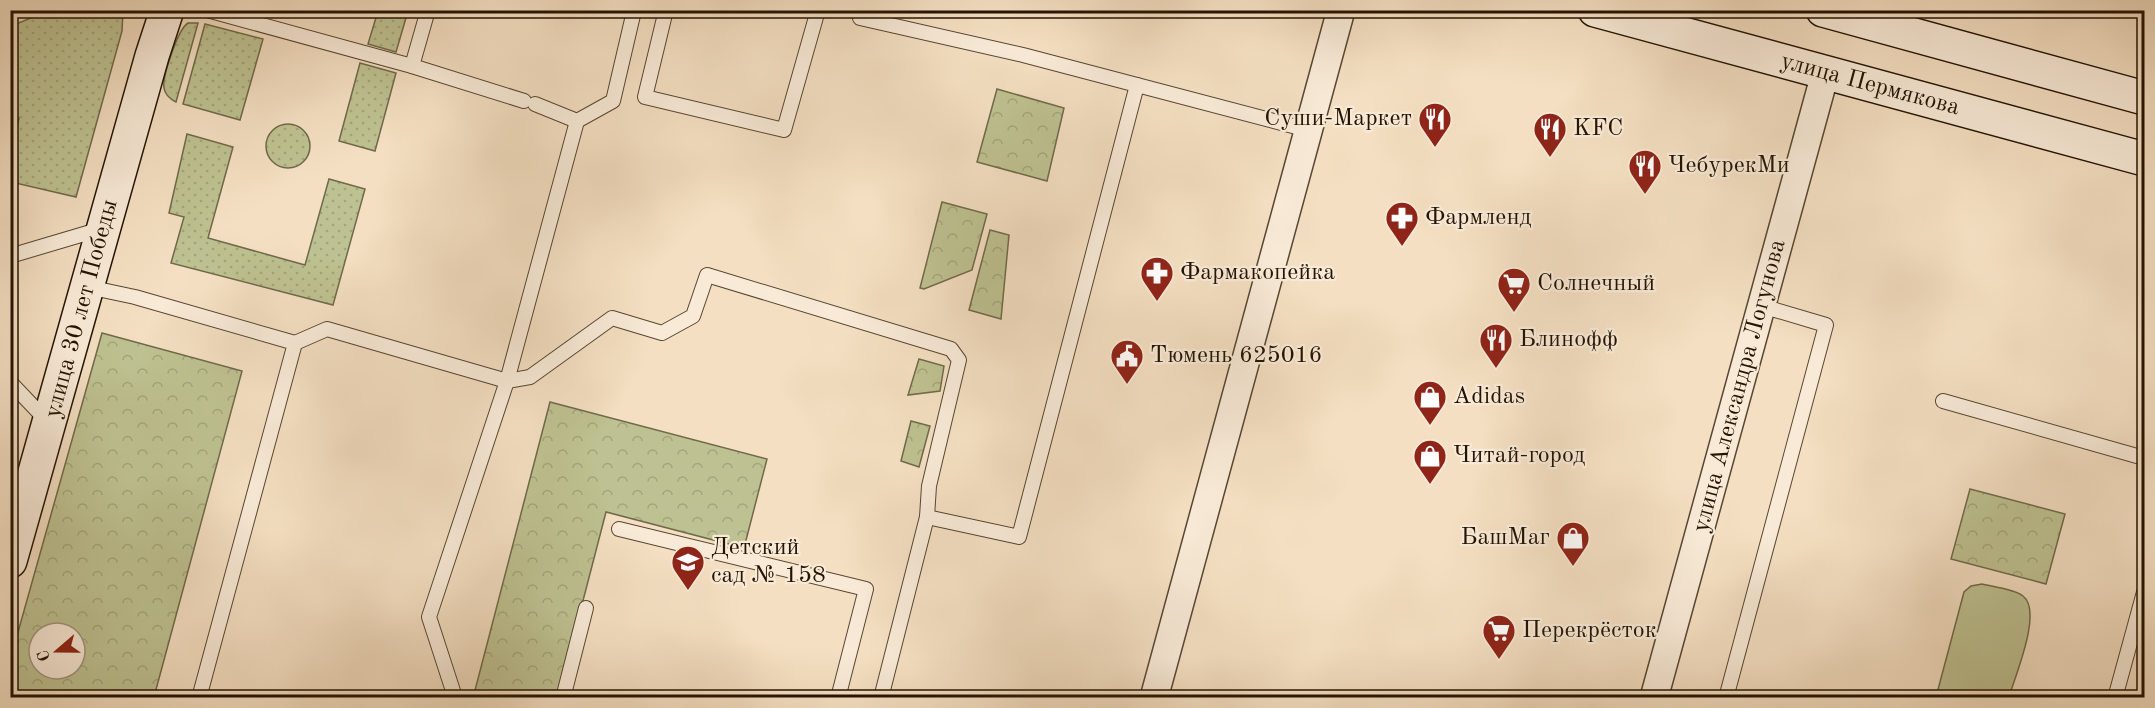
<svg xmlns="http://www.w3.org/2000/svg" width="2155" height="708" viewBox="0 0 2155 708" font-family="'Old Standard TT',serif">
<defs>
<pattern id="grass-dots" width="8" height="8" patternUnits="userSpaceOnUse" patternTransform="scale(1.5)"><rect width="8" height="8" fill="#bec191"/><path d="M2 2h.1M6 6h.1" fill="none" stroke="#a3a57b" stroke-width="1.8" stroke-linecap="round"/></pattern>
<pattern id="forest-crowns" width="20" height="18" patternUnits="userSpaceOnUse" patternTransform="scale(1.5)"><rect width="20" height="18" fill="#bec191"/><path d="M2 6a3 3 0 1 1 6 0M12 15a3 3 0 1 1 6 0" fill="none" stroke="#a3a57b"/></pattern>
</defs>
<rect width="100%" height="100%" fill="#f4dfc2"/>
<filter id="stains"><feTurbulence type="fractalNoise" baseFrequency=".00333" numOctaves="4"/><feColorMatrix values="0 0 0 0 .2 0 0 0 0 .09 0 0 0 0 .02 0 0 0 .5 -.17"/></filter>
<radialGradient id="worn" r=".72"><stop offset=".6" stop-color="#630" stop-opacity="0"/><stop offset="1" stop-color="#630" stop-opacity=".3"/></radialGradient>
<g fill="url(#grass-dots)" stroke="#706a4a" stroke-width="1.5">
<polygon points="48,11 123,11 122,31 76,197 11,182 11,160 19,118 11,115 11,26"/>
<polygon points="378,11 408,11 396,52 368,44"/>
<path d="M188,23H198L176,102C170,99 165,95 164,88C162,77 178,29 188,23Z"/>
<polygon points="205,24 263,39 240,120 183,104"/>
<polygon points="360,63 396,73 375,151 339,141"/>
<circle cx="288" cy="146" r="22"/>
<polygon points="187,134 233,147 208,238 305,265 329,179 365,189 333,305 171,263 184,217 169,213"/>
</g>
<g fill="url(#forest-crowns)" stroke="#706a4a" stroke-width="1.5" fill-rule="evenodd">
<polygon points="997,89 1064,108 1047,181 977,162"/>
<polygon points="942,202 987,214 972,270 924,289 920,288"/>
<polygon points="990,230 1009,235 1001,319 969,310"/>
<path d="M102,333L242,371L154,697H11V657ZM39,633H75V669H39Z"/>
<polygon points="919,359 944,366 940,391 908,395"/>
<polygon points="550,402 767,459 744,548 606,512 558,697 473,698"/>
<polygon points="911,421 930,426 919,467 901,461"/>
<polygon points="1970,489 2065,514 2046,584 1951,559"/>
</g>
<path fill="#bec191" stroke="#706a4a" stroke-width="1.5" d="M1982,584C1994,587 2014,589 2023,596C2043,611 2015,676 2009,697H1936L1964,592L1971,586Z"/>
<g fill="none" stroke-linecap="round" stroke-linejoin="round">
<defs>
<g id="lane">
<polyline points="207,10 412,66 428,10"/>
<polyline points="666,10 645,97 784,130 818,10"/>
<polyline points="634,11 613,101 577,121 507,381 530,377 612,318 662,333 693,316 707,275 951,349 959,360 929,486 927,517"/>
<polyline points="860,18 1023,55 1137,85"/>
<polyline points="412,66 524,101"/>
<polyline points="535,104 577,121"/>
<polyline points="10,256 101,229"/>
<polyline points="88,287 135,297 295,343 199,698"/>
<polyline points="295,343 327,329 507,381 429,617 454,694 453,698"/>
<polyline points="10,382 48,422"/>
<polyline points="1943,401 2144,458"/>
<polyline points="619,529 866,589 838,698"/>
<polyline points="563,698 586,608"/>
<polyline points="881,698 927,517 1019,537 1137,85 1308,130"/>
<polyline points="1726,698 1826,325 1762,306"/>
<polyline points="2115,698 2144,592"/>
</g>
<g id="street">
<polyline points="1154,698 1341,10"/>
<polyline points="1654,698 1825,74"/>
</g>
<g id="secondary">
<polyline points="1595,10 2144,159"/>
<polyline points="1823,10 2144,98"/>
<polyline points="10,561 152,56 167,10"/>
</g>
</defs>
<use href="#lane" stroke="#574632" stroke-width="16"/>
<use href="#street" stroke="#574632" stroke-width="30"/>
<use href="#secondary" stroke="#231302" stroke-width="36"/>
<use href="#lane" stroke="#f8ead7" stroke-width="14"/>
<use href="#street" stroke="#f8ead7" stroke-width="27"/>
<use href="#secondary" stroke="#f8ead7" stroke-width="33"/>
</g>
<defs>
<symbol id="restaurant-pin" viewBox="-11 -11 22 30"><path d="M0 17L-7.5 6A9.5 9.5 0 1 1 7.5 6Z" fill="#8f2418" stroke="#f8ead7"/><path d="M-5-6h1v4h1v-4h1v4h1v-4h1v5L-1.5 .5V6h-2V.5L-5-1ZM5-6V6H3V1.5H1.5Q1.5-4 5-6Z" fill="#fff"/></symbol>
<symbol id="pharmacy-pin" viewBox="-11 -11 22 30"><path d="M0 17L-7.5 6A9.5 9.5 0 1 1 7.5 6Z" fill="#8f2418" stroke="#f8ead7"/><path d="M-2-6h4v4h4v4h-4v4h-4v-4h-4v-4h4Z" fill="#fff"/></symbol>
<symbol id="supermarket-pin" viewBox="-11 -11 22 30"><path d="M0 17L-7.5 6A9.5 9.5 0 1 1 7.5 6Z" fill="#8f2418" stroke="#f8ead7"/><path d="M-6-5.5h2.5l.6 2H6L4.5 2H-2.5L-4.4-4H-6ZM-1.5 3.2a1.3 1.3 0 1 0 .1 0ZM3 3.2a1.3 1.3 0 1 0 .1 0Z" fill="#fff"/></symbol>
<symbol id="civic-pin" viewBox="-11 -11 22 30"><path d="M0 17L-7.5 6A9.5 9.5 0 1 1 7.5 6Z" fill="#8f2418" stroke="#f8ead7"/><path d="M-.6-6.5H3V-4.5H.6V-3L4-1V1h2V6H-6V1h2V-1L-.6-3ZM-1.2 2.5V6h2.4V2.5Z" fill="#fff"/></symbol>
<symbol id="shop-pin" viewBox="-11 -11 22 30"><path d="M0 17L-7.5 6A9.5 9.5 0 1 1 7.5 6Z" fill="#8f2418" stroke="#f8ead7"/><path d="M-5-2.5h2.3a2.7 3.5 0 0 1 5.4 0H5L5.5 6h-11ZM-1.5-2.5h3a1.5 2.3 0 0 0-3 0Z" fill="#fff"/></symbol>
<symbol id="school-pin" viewBox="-11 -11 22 30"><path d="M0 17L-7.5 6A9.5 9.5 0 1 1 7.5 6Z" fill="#8f2418" stroke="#f8ead7"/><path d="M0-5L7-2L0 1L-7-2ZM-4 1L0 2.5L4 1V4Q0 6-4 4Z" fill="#fff"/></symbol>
</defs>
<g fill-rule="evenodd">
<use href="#restaurant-pin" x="1416" y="100" width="38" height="52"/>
<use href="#restaurant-pin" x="1531" y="110" width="38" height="52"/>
<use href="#restaurant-pin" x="1626" y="147" width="38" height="52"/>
<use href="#pharmacy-pin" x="1383" y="199" width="38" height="52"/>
<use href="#pharmacy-pin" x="1138" y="254" width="38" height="52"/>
<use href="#supermarket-pin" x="1495" y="265" width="38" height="52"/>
<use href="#restaurant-pin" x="1477" y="321" width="38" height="52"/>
<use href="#civic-pin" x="1108" y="337" width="38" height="52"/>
<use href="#shop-pin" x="1411" y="378" width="38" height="52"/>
<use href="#shop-pin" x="1411" y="437" width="38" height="52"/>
<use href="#shop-pin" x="1554" y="519" width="38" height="52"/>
<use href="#school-pin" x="669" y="543" width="38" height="52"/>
<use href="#supermarket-pin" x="1480" y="612" width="38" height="52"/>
</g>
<g text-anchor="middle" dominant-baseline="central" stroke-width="4.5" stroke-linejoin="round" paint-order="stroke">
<g font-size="24" fill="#231302" stroke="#f8ead7">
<text transform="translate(1870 85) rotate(15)">улица Пермякова</text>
<text transform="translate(82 309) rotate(-75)">улица 30 лет Победы</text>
<text transform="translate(1740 386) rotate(-75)">улица Александра Логунова</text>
</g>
<g font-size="24" fill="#231302" stroke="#f8ead7" text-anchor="start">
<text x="1412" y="119" text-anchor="end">Суши-Маркет</text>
<text x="1573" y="129">KFC</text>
<text x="1668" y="166">ЧебурекМи</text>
<text x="1425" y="218">Фармленд</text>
<text x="1180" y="273">Фармакопейка</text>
<text x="1537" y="284">Солнечный</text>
<text x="1519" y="340">Блинофф</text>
<text x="1150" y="356">Тюмень 625016</text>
<text x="1453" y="397">Adidas</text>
<text x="1453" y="456">Читай-город</text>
<text x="1550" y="538" text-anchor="end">БашМаг</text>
<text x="711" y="548">Детский<tspan x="711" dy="28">сад № 158</tspan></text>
<text x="1522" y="631">Перекрёсток</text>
</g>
</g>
<rect width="2155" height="708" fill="none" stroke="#f4dfc2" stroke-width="36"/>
<rect x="12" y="12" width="2131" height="684" fill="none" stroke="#231302" stroke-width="3"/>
<rect x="18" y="18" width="2119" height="672" fill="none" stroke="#231302" stroke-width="1.5"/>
<g transform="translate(57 651) rotate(250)"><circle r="28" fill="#f8ead7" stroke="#a39482" stroke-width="1.5"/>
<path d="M0-4.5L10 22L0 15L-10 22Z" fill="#8f2418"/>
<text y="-9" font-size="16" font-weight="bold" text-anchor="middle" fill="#231302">С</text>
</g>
<rect width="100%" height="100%" filter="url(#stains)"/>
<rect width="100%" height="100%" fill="url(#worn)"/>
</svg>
